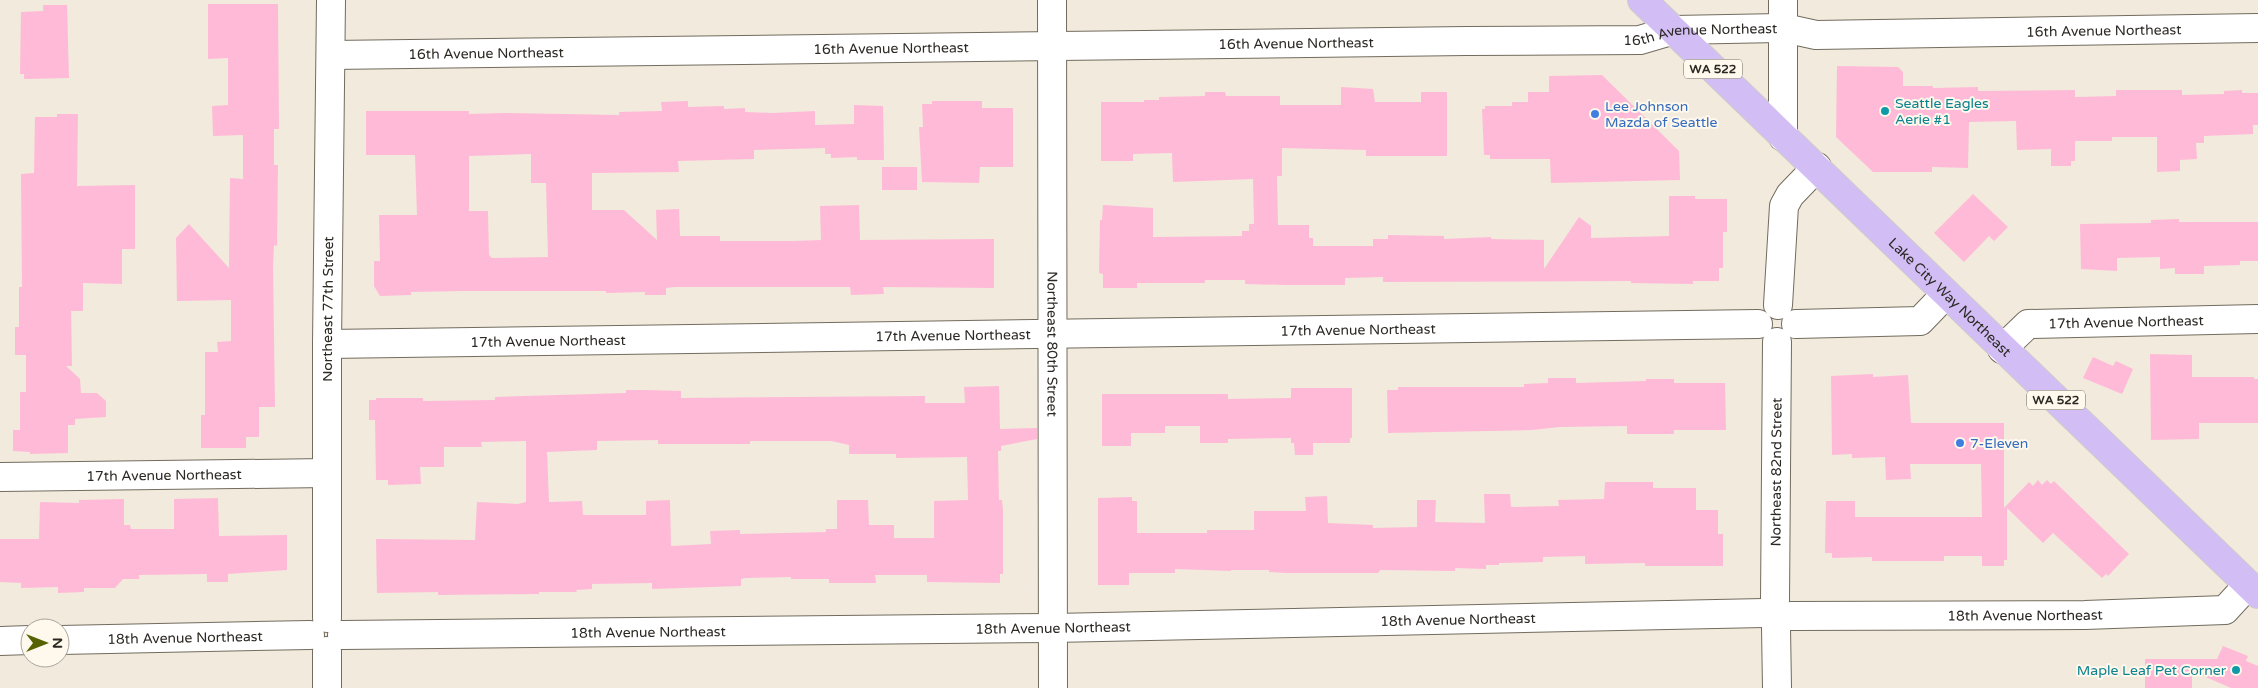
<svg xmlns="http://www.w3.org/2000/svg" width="2258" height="688" viewBox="0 0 2258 688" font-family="'Varela Round',sans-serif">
<rect width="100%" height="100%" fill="#f2eadc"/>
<g fill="#ffbad8" fill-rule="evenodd">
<polygon points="208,4 278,4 279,129 274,129 274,165 278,165 277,246 274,245 273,266 275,407 259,407 259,437 246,437 246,448 201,448 201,415 205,415 205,352 218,352 217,342 231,341 231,300 177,301 176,238 189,224 229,268 230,178 243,179 243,135 213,136 212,106 228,105 228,58 208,59"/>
<polygon points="43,5 67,5 69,78 24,79 24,74 20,74 21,12 43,11"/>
<polygon points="1837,66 1898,67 1903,72 1903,86 1933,86 1933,88 1978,87 1978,91 2075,90 2075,97 2116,96 2116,90 2182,90 2182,95 2224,94 2224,91 2242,90 2242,93 2258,93 2258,125 2253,125 2253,134 2204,136 2204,143 2196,143 2197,159 2180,160 2180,171 2157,172 2157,137 2112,137 2112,141 2075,141 2075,161 2071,161 2071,166 2051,166 2051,149 2017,150 2016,121 1969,122 1968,168 1932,167 1932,172 1873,172 1836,137"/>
<polygon points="1602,75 1679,151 1680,180 1551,183 1550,159 1490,159 1490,155 1484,155 1482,109 1485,109 1485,106 1512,106 1512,102 1528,102 1528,92 1549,92 1549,76"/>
<polygon points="1341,87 1373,89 1375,102 1421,102 1421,92 1447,92 1447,156 1366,156 1366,150 1282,148 1282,176 1277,176 1278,225 1309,225 1309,238 1313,238 1313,246 1373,246 1373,239 1388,239 1388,235 1444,236 1444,239 1491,237 1491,239 1544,240 1544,269 1579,217 1591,226 1591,238 1669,236 1669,196 1695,196 1695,199 1727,199 1727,232 1723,232 1723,268 1719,268 1719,281 1693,281 1693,284 1631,283 1631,281 1383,282 1383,277 1345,278 1345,285 1286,285 1245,284 1245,280 1205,280 1205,283 1137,283 1137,288 1103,288 1103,274 1099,273 1100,220 1102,220 1103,205 1153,208 1153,237 1242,236 1242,231 1249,231 1249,224 1254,224 1253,179 1173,182 1172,153 1133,154 1133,161 1101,161 1101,102 1144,102 1144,100 1159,100 1159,97 1205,96 1205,92 1225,92 1226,96 1280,96 1280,105 1341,105"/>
<path d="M688,101V107L724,106V109L745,108V112L773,113L815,111V125L854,124V105L883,106L884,160H857V157L831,158V154H825V148L754,150V159L678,161L679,172L592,173V210H624L657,240L656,210L679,209L680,236H720V241H793L821,240L820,206L859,205L860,240L994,239V288L883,287L884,294L851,295L850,287H675L666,288V295H645V292L606,293V291H464L411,292V295L380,296L374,286V261H380L379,215H417L415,155H366V111H469V114L504,113L619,115V112L662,111L661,102ZM531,154V183H546L548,257L492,258L489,255L488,211H469V156Z"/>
<polygon points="932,101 982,101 982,108 1013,108 1013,167 980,167 979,183 922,182 919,127 923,127 922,104 932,104"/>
<polygon points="57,114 78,114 77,186 135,185 135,249 122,249 122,284 83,283 83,311 71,311 72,366 66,366 80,379 81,393 97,393 106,401 106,417 75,419 75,425 68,425 68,453 30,454 30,452 13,451 13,430 20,430 20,392 26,392 26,355 15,355 15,327 19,327 19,287 22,287 21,174 34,173 35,117 57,117"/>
<rect x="882" y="167" width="35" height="23"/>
<polygon points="1973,194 2008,227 1994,241 1989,236 1964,262 1934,233"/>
<polygon points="2179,219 2179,222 2258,222 2258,261 2240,261 2240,265 2204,266 2204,274 2175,274 2175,268 2160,269 2160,257 2117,258 2117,271 2081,269 2080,224 2151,223 2151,220"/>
<polygon points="2150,354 2192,355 2192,377 2254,377 2254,379 2258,379 2258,423 2199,423 2199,439 2151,440"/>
<polygon points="2093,357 2113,366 2116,361 2133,369 2122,394 2083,378"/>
<polygon points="1873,374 1873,377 1908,375 1911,423 2004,423 2004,508 2029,482 2033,486 2038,480 2042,485 2047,480 2051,484 2054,481 2129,554 2108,576 2106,574 2102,578 2053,533 2043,543 2007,508 2007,560 2004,560 2004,566 1982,566 1982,556 1944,556 1944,561 1872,561 1872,557 1832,558 1832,553 1825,553 1826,501 1855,501 1855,517 1982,517 1981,464 1910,464 1911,479 1886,480 1885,457 1852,458 1852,454 1832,455 1831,376"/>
<polygon points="1548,378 1576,378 1576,383 1646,381 1646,379 1674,379 1674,383 1725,383 1726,430 1674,430 1674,434 1627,434 1627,426 1560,427 1532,430 1388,433 1387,390 1398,390 1398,387 1524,387 1524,384 1548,383"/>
<path d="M999,386L1000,429L1037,428V439L1001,446V451H998L999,500H1002L1003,510V574H1000V583L927,582V575H875L876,583H829V579H791V577L745,578L741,579V586L652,589V583L592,584V589L576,590L577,592H539V594L438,595V592L377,593L376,539L475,540L477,502L518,504L526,502V441L481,442L482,447H444V467H420L421,484L388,485V480H376L375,420H369V400H376V398H423V401L495,400V397L626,393V390H646L681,391V398L925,396V403H965L964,387ZM658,440V444H750V441H831L849,445V454H896V458L967,457L968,500L934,501V538H894V525H869L868,500H837V529H826V532L740,534V530L710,531L711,544L671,546L670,500L646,501V515H583L582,501L549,502L547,452L597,450V441Z"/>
<polygon points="1291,388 1352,388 1352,438 1350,438 1350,443 1313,443 1313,455 1295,455 1294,443 1291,443 1291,438 1228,439 1228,443 1200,443 1200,426 1165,426 1165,433 1131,433 1131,446 1102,446 1102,394 1228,394 1228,399 1291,398"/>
<polygon points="1605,482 1653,482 1653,488 1696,488 1696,510 1718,510 1718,534 1723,534 1723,566 1645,566 1645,563 1585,564 1585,556 1543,557 1543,562 1499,563 1499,565 1486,565 1486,569 1455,568 1455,571 1380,570 1378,573 1286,573 1269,572 1269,570 1231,570 1231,571 1175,569 1175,573 1129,573 1129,585 1098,585 1098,498 1132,497 1132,501 1137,501 1137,533 1207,533 1207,530 1254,530 1254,511 1306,511 1305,497 1327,496 1328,523 1373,525 1373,528 1417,527 1417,500 1436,500 1435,522 1485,523 1484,494 1510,494 1511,507 1559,506 1558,500 1604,499"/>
<polygon points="218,498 219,536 287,535 287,570 228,574 228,582 207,582 207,574 139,575 139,579 123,579 115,588 84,588 84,592 58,593 58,587 21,588 21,583 0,582 0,539 39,539 40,502 79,503 79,500 124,499 124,525 130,525 131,529 174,529 174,499"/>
<polygon points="2223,646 2248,656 2246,661 2258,666 2258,688 2231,688 2192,671 2192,688 2145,688 2145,659 2217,659"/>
</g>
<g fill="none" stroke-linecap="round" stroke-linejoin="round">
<defs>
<g id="minor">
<path id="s1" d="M1052,0L1053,688"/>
<polyline points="1783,0 1783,137"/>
<path id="s2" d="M331,55L1466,41L1640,40L1674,30L1784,28L1816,35L2258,28"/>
<polyline points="1778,305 1784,206 1790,195 1817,167"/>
<polyline points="1796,324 1920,321 1946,294"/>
<path id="s3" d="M327,344L1758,324"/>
<path id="s4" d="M2002,349L2028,324L2258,319"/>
<path id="s5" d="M0,477L327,473"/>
<path id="s6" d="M1775,601L1777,342"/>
<path id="s7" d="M1791,616L2085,615L2225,610L2248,585"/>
<path id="s8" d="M327,618V344L331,0"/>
<polyline points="1776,628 1777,688"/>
<path id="s9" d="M342,635L1053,628L1764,613"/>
<path id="s10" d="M60,640L310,635"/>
<polyline points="0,641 30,640"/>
<polyline points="327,651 327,688"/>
</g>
<g id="major">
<path id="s11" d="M1642,0L2258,594"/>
</g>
</defs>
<use href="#minor" stroke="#726c5f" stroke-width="30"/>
<use href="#major" stroke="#ccccca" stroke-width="30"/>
<use href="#minor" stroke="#fff" stroke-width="28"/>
<use href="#major" stroke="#d2bef5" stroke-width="28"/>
</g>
<g fill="#0f9aa8" stroke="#fef8ed" stroke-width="2">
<circle cx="1885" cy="111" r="5"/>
<circle cx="2236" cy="670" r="5"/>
</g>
<g fill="#3f7fe0" stroke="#fef8ed" stroke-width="2">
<circle cx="1595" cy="114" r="5"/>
<circle cx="1960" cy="443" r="5"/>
</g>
<g text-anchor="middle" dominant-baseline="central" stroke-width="4" stroke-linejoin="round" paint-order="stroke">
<g fill="#fef8ed" stroke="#6b6760" stroke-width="1">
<rect x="1684" y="59.5" width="58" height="19" rx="4"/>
<rect x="2027" y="390.5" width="58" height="19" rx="4"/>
</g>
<g font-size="12" font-weight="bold" fill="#2c2924">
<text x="1713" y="69">WA 522</text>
<text x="2056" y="400">WA 522</text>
</g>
<g font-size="14" fill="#2c2924" stroke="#fef8ed">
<text stroke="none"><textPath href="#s2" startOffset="1775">16th Avenue Northeast</textPath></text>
<text stroke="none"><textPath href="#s2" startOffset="1370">16th Avenue Northeast</textPath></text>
<text stroke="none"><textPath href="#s2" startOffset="965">16th Avenue Northeast</textPath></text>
<text stroke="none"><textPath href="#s2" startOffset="560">16th Avenue Northeast</textPath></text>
<text stroke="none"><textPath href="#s2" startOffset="155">16th Avenue Northeast</textPath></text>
<text stroke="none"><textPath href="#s11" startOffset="428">Lake City Way Northeast</textPath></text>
<text stroke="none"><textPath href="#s8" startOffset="309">Northeast 77th Street</textPath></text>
<text stroke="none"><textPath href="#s4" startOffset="134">17th Avenue Northeast</textPath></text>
<text stroke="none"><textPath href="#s3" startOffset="1031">17th Avenue Northeast</textPath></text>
<text stroke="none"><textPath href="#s3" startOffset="626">17th Avenue Northeast</textPath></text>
<text stroke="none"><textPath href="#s3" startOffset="221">17th Avenue Northeast</textPath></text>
<text stroke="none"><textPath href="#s1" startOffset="344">Northeast 80th Street</textPath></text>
<text stroke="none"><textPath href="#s6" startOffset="129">Northeast 82nd Street</textPath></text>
<text stroke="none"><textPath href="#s5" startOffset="164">17th Avenue Northeast</textPath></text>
<text stroke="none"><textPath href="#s7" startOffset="234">18th Avenue Northeast</textPath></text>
<text stroke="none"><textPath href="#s9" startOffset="1116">18th Avenue Northeast</textPath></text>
<text stroke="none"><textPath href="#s9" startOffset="711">18th Avenue Northeast</textPath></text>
<text stroke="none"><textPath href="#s9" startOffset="306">18th Avenue Northeast</textPath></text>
<text stroke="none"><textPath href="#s10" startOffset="125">18th Avenue Northeast</textPath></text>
</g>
<g font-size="14" fill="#0d838f" stroke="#fef8ed" text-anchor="start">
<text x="1895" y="103">Seattle Eagles<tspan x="1895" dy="16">Aerie #1</tspan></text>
<text x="2226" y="670" text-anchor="end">Maple Leaf Pet Corner</text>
</g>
<g font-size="14" fill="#366cbe" stroke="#fef8ed" text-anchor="start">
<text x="1605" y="106">Lee Johnson<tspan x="1605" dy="16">Mazda of Seattle</tspan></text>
<text x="1970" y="443">7-Eleven</text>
</g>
</g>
<g transform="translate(45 643) rotate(90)"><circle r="24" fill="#fef8ed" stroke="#aaa59d"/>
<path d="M0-4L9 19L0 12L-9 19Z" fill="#566100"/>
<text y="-8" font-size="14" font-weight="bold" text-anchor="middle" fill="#2c2924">N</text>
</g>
</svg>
